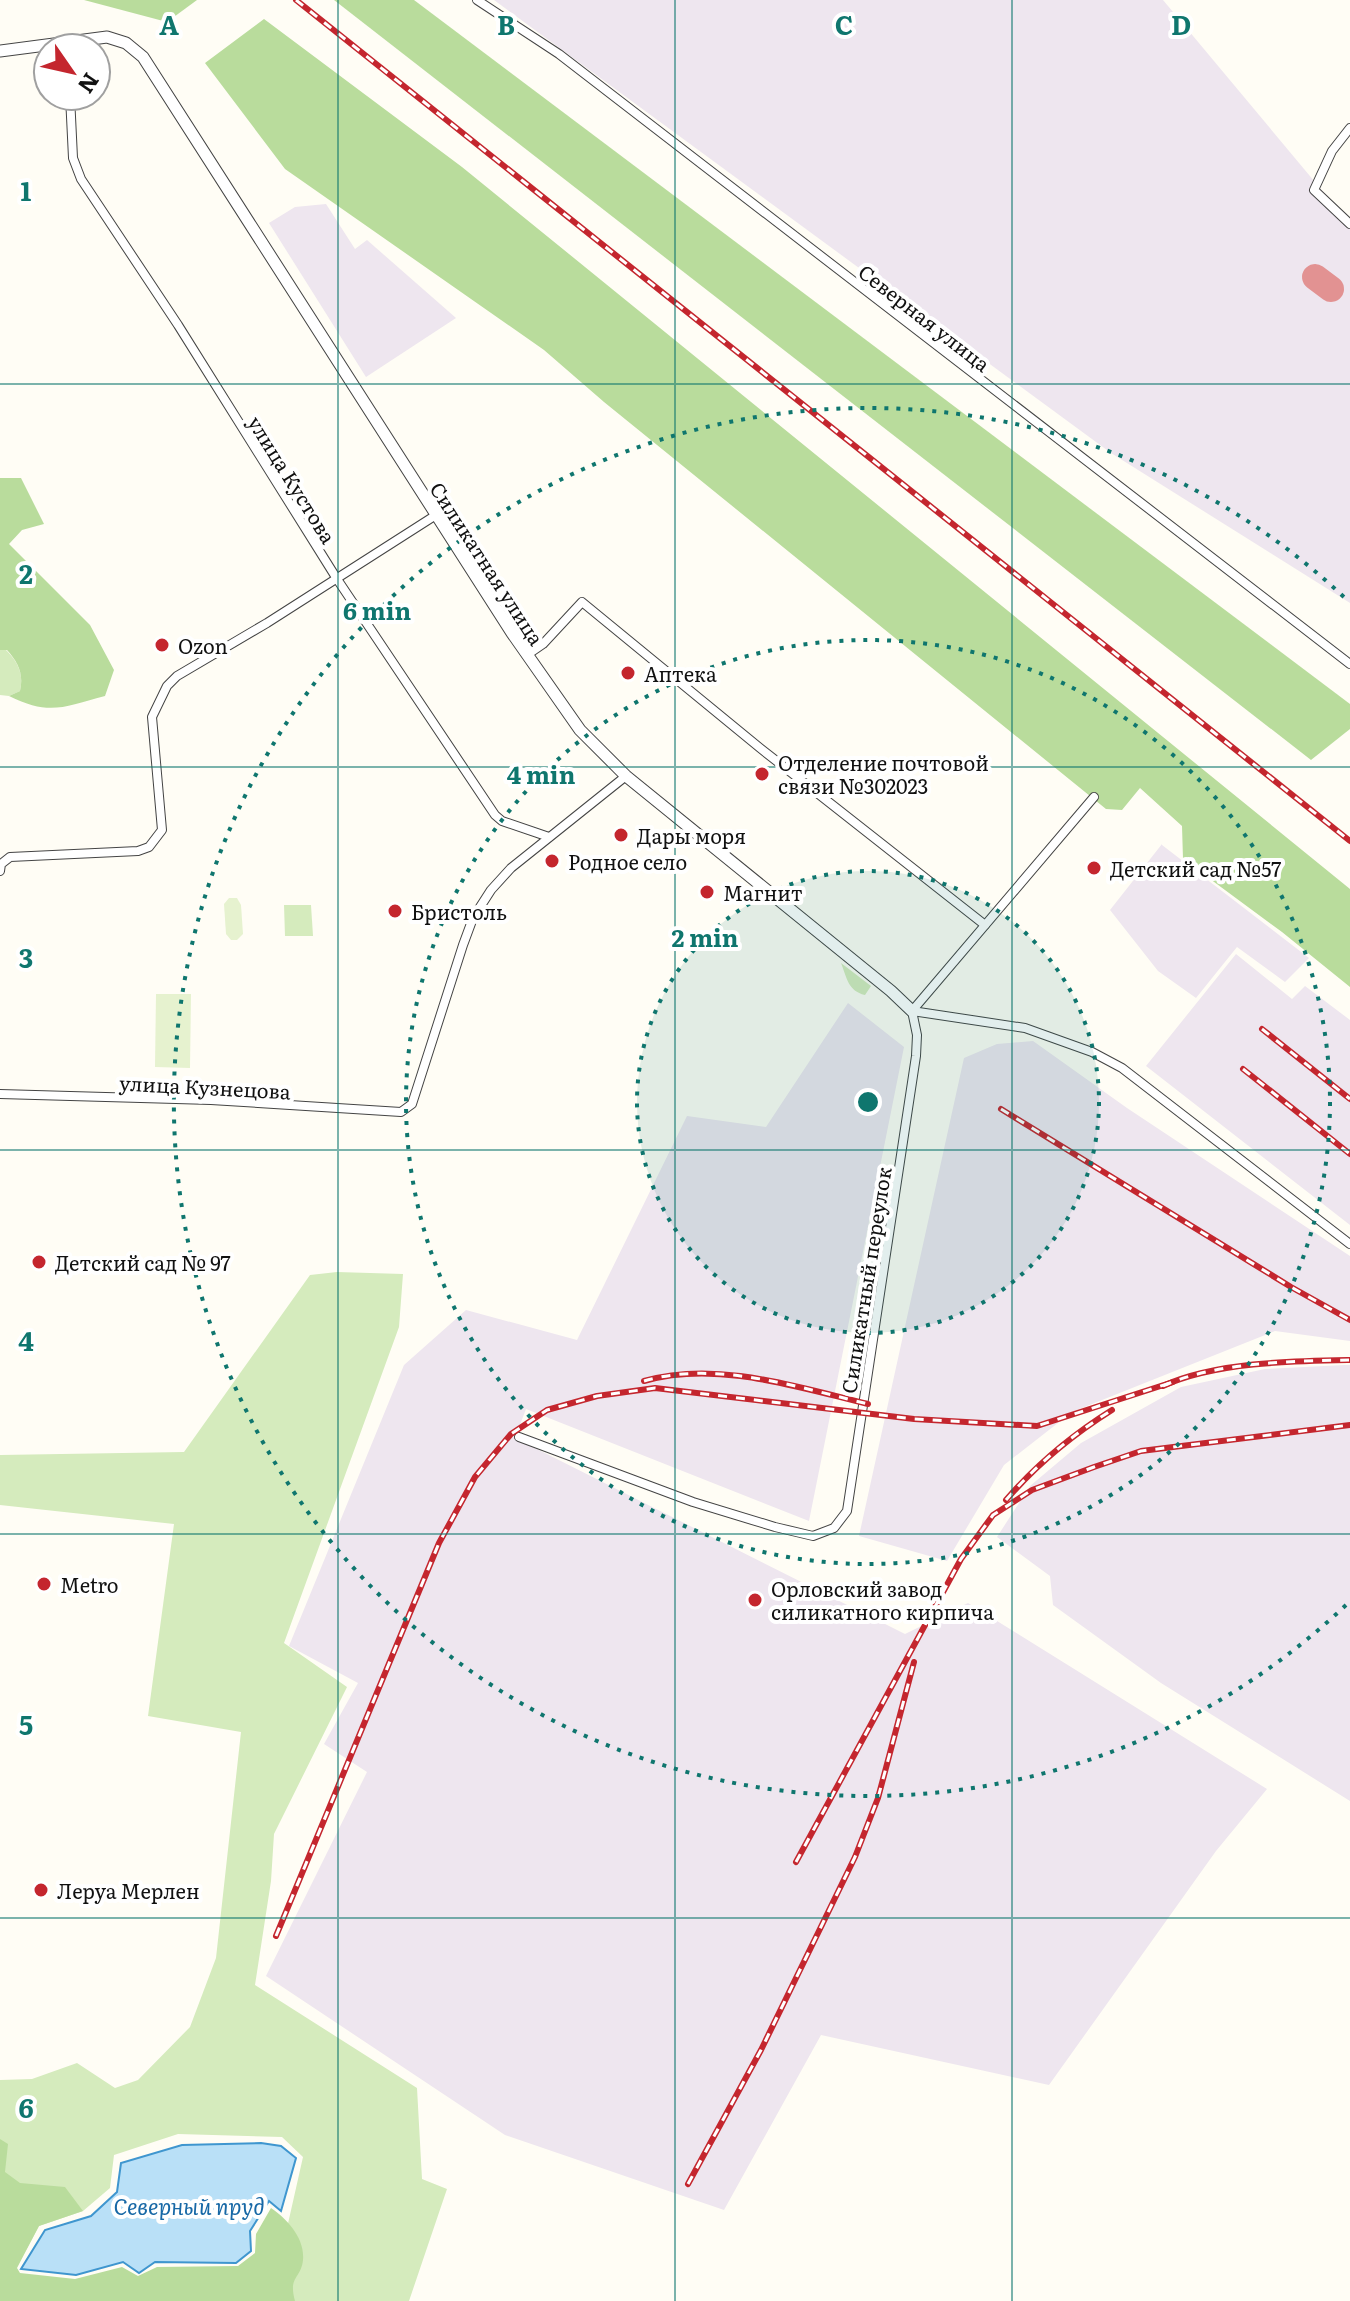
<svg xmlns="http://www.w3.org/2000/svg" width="1350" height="2301" viewBox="0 0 1350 2301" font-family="Literata,serif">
<rect width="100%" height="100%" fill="#fffdf5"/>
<g fill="#eee6ef">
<polygon points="494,0 1163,0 1350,224 1350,603 1111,453"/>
<polygon points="326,204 355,249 367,240 456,318 366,377 269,223 295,207"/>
<polygon points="1162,844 1162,845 1309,958 1285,982 1237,947 1196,998 1158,971 1110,910"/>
<polygon points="1236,954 1292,999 1305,986 1350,1020 1350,1225 1146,1066"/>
<polygon points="848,1003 904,1047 809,1521 526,1409 515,1438 905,1634 968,1603 1267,1789 1216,1851 1049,2085 821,2035 724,2210 505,2135 266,1976 367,1772 324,1744 358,1683 289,1646 404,1365 466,1310 577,1340 687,1116 766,1127"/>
<polygon points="1033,1041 1127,1108 1350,1256 1350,1341 1275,1331 1072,1412 1004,1465 947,1561 859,1536 964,1058 997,1044"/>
<polygon points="1344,1365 1350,1365 1350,1801 1161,1683 1053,1605 1050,1576 997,1537 1030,1486 1081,1443 1181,1387 1265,1369"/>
</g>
<g fill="#d5ebbd">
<path d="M0,650H6C18,662 24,674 20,691L9,696L0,695Z"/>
<polygon points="284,905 311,905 313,936 285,936"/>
<path d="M841,963L871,986L865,995C848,991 847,978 841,963Z"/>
<polygon points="337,1272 403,1274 399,1327 284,1643 347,1687 274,1834 271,1881 255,1985 417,2088 422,2179 447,2189 409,2301 280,2301 287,2228 303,2157 282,2137 178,2134 114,2155 110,2188 83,2211 39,2226 13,2274 0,2285 0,2080 32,2079 77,2063 115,2088 138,2080 190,2027 216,1958 241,1732 148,1716 174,1524 0,1505 0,1455 184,1452 310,1275"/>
</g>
<g fill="#b9dc9c">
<polygon points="84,0 197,0 167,22"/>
<polygon points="334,0 414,0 1350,704 1350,729 1311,760"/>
<polygon points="264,19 462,167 1350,889 1350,987 1282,932 1183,859 1182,826 1140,788 1122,810 1106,809 604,402 544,350 285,169 205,63"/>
<path d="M0,478H21L44,524L22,530L9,544L90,625L114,670L105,696C63,707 50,716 9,696L20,691C24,674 18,662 7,650H0Z"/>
<path d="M0,2139L8,2144L5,2172L20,2183L65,2187L83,2211L39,2226L17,2268L20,2273L75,2279L122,2267L138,2276L157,2267L238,2266L255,2253L256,2234L271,2208C287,2219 305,2238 303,2260C301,2279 288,2276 295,2301H0Z"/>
</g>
<g fill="#e6f2cf">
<polygon points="229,898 237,898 241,905 243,934 237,940 231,940 226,934 224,904"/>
<polygon points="156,994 191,994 190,1068 155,1067"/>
</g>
<polygon fill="#b9e0f7" stroke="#3f96cf" stroke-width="2" points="261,2143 281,2146 296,2158 281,2211 269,2201 250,2231 251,2251 236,2263 155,2262 139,2273 123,2262 76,2275 21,2269 45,2230 91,2216 117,2192 121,2163 182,2145"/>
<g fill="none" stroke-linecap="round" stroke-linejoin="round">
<polyline stroke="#e29292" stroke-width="26" points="1315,277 1331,289"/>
<defs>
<g id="minor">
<polyline points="477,0 559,54 1350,664"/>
<polyline points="70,96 73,158 81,179 178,325 337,579 495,815 502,821 549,837"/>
<polyline points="1350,128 1332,151 1314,190 1350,224"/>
<polyline points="527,655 543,644 582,602 760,748 985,925"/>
<polyline points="0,871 1,864 10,857 138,851 149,847 162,830 152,717 167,686 177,676 267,623 436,515"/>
<polyline points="912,1011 1025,1028 1092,1052 1122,1068 1350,1244"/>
<polyline points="912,1011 1094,797"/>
<polyline points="0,1094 211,1100 401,1112 412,1104 463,945 473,918 491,890 511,868 626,776"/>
<polyline points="519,1437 693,1502 775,1527 813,1536 834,1528 847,1511 916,1056 917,1035 912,1011"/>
</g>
<polyline id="tertiary" points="0,51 107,37 126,43 143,57 512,633 580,730 626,776 891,991 912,1011"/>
</defs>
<use href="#minor" stroke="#444" stroke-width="10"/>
<use href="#tertiary" stroke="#444" stroke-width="13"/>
<use href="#minor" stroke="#fff" stroke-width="8"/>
<use href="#tertiary" stroke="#fff" stroke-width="11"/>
<defs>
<g id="rail">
<polyline points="296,0 1350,841"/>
<polyline points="1262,1029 1350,1099"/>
<polyline points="1243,1069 1350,1154"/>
<polyline points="1001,1109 1291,1287 1350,1320"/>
<path d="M644,1381C716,1360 797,1387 868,1404"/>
<path d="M1163,1386C1215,1362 1293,1361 1350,1360"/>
<path d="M1006,1500C1037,1464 1072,1435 1112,1410"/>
<polyline points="796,1862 961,1559 993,1515 1032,1490 1094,1467 1141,1451 1350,1425"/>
<polyline points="276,1936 439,1543 475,1477 511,1434 547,1410 597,1396 655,1388 914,1419 1037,1426 1173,1382"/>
<polyline points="688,2184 761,2050 855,1857 878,1798 914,1662"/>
</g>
</defs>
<use href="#rail" stroke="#c4262e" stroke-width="6"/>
<use href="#rail" stroke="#fff" stroke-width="3" stroke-dasharray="9" stroke-linecap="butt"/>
</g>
<path fill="none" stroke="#0f766e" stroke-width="2" stroke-opacity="0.55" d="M338,0V2301M675,0V2301M1012,0V2301M0,384H1350M0,767H1350M0,1150H1350M0,1534H1350M0,1918H1350"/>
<circle cx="868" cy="1102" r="231" fill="#0f766e" fill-opacity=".12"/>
<g fill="none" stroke="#0f766e" stroke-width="4" stroke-dasharray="4 8">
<circle cx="868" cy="1102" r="231"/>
<circle cx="868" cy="1102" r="462"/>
<path d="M1346 1605A694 694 0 1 1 1346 599"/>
</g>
<g fill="#c4262e" stroke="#fff" stroke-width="3">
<circle cx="162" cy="645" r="8"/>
<circle cx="628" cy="673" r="8"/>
<circle cx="762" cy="774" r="8"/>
<circle cx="621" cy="835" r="8"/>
<circle cx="552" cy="861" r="8"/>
<circle cx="1094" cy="868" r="8"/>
<circle cx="707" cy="892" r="8"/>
<circle cx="395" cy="911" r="8"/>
<circle cx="39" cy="1262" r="8"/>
<circle cx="44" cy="1584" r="8"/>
<circle cx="755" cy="1600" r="8"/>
<circle cx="41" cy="1890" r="8"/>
</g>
<g text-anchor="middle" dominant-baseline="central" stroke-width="8" stroke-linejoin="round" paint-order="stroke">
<g font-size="20" fill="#111" stroke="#fff">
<text transform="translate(925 317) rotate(38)">Северная улица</text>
<text transform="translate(293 479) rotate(58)">улица Кустова</text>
<text transform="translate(488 563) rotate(57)">Силикатная улица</text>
<text transform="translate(205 1086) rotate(3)">улица Кузнецова</text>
<text transform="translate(865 1280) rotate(-81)">Силикатный переулок</text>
</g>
<g font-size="20" fill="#111" stroke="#fff" text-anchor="start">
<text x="178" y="645">Ozon</text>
<text x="644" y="673">Аптека</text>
<text x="778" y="762">Отделение почтовой<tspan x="778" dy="23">связи №302023</tspan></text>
<text x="637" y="835">Дары моря</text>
<text x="568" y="861">Родное село</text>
<text x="1110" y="868">Детский сад №57</text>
<text x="723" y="892">Магнит</text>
<text x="411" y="911">Бристоль</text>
<text x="55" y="1262">Детский сад № 97</text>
<text x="60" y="1584">Metro</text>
<text x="771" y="1588">Орловский завод<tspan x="771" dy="23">силикатного кирпича</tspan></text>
<text x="57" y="1890">Леруа Мерлен</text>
</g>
<g font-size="22" font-style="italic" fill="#1768a6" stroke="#fff">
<text x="189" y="2205">Северный пруд</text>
</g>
</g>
<g font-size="26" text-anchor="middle" font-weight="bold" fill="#0f766e" stroke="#fff" stroke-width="8" stroke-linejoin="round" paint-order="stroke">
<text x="169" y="35">A</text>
<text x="506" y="35">B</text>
<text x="844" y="35">C</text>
<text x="1181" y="35">D</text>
<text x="26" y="201">1</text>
<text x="26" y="584">2</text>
<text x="26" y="968">3</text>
<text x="26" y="1351">4</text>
<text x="26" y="1735">5</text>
<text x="26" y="2118">6</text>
</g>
<circle cx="868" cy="1102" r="12" fill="#0f766e" stroke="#fff" stroke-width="4"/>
<g font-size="24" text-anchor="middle" font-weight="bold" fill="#0f766e" stroke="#fff" stroke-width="8" stroke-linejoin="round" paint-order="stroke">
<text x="377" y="620">6 min</text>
<text x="541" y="784">4 min</text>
<text x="705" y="947">2 min</text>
</g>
<g transform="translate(72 72) rotate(124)"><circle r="38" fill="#ffffff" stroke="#a0a0a0" stroke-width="2"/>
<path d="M0-6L14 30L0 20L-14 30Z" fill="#c4262e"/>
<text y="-12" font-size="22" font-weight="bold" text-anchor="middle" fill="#111111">N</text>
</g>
</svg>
